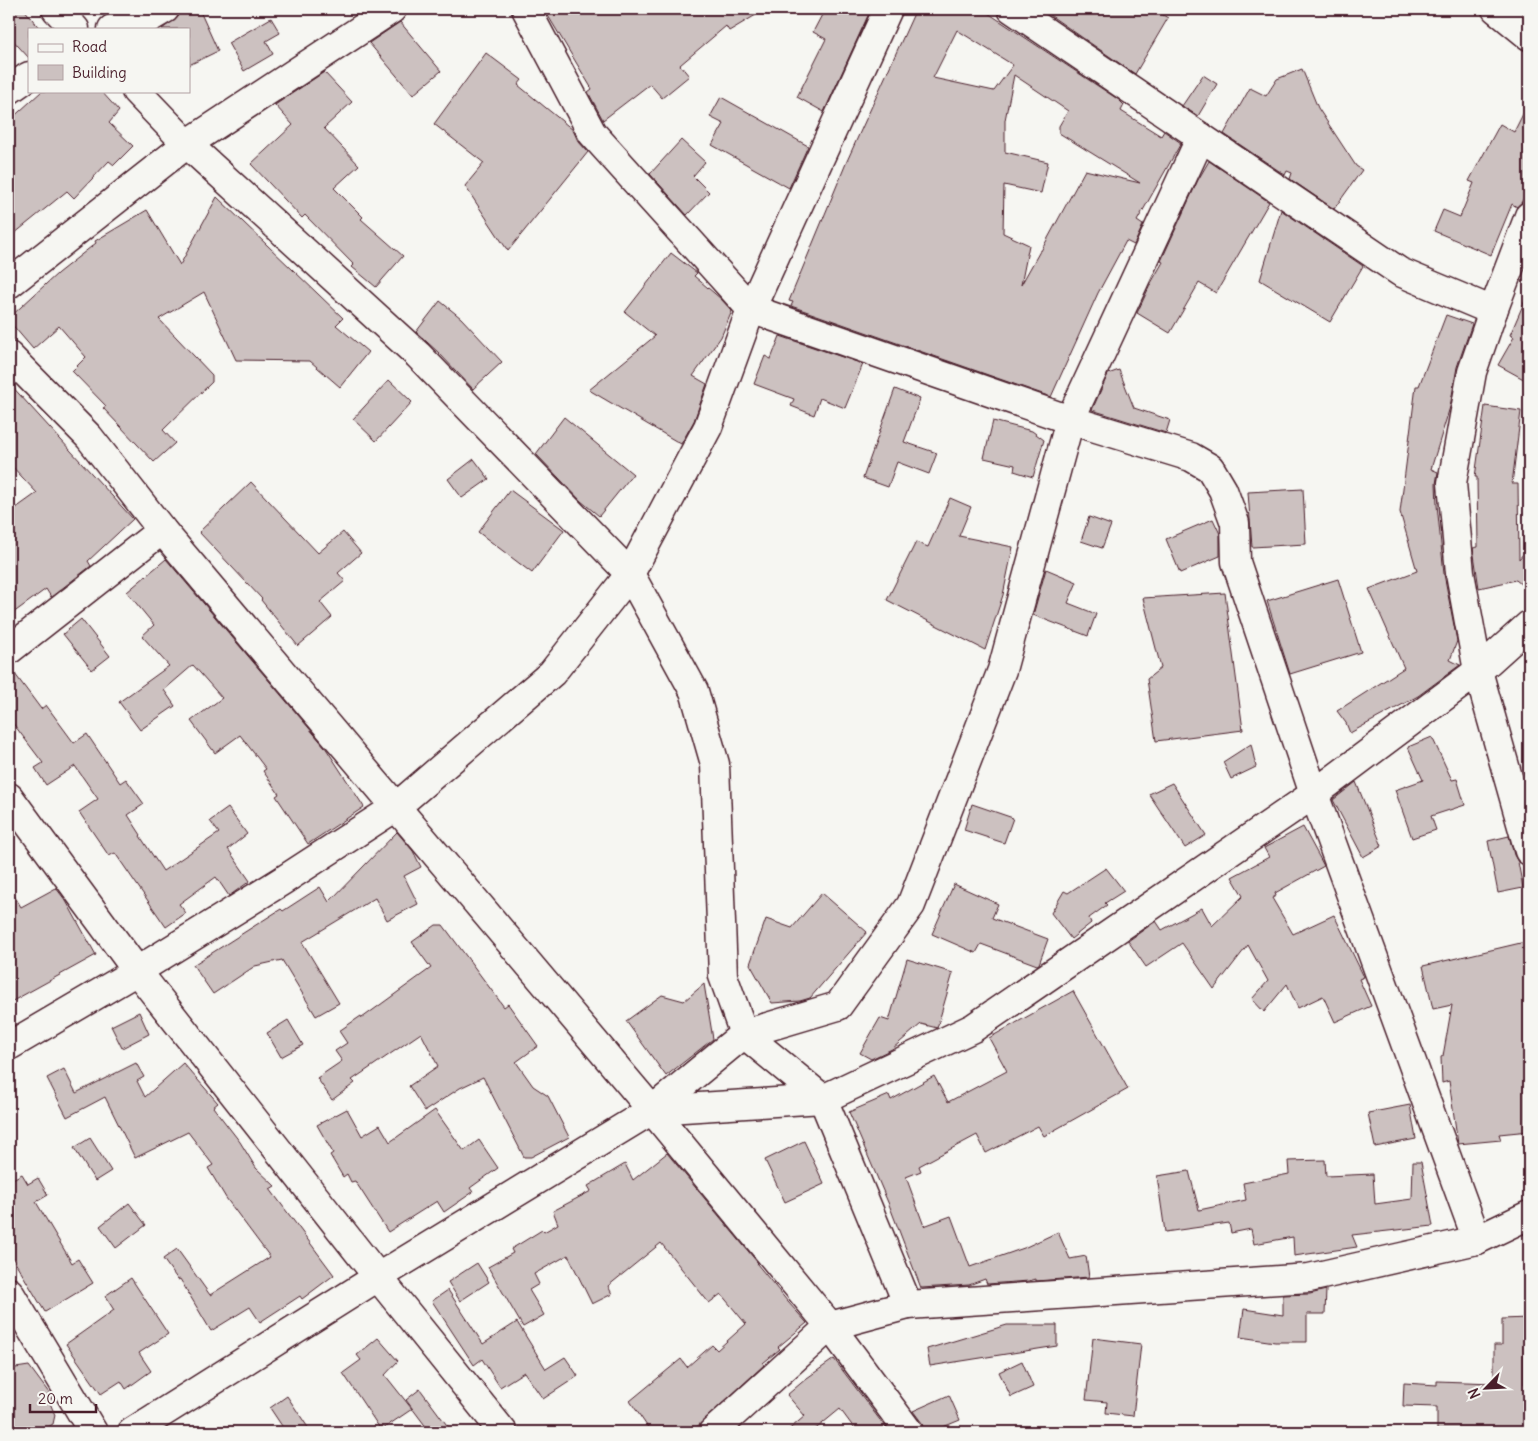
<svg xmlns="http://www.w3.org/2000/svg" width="1538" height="1441" viewBox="0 0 1538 1441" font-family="Delius,sans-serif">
<rect width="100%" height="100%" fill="#f6f6f2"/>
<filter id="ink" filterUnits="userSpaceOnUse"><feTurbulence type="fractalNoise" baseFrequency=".02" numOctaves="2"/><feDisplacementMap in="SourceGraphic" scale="10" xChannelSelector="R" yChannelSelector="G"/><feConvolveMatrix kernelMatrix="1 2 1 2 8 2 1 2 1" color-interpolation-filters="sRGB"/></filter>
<g filter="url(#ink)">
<g fill="#ccc1c0" stroke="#4a1f2b" fill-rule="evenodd">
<polygon points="9,9 24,9 40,29 29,29 29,58 9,36"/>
<polygon points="181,9 199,9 218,51 189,65 189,29 162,29 178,17"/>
<polygon points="544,9 766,9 729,31 726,26 680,65 689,76 662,98 650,84 603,120 588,92 592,89"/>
<polygon points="825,9 871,9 824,112 797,97 826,39 813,32"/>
<path d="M916,9H982L1119,100L1124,105L1121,111L1161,136L1164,131L1181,143L1137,221L1143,225L1134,245L1126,241L1098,293L1051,397L791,306L793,302L789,301L847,161ZM957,30L1013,65L994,91L933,78ZM1014,75L1068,111L1059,126V133L1140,183L1085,170L1041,251H1040L1021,285L1029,245L1003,233L1004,185L1041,193L1048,162L1005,152V120Z"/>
<polygon points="1041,9 1153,9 1168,18 1135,74"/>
<polygon points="271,18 280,33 266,41 273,54 244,71 228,43"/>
<polygon points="400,22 441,71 413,95 369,43"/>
<polygon points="486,53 522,80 518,85 573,130 578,141 588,152 508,251 465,186 484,163 434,124"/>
<polygon points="1302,69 1318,108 1356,166 1362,170 1334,209 1290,179 1292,173 1287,171 1285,175 1224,134 1250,88 1266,96 1277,79"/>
<polygon points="324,72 352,102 324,128 359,165 334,188 363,217 361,219 403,256 376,287 352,267 354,265 305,215 302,218 251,164 293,125 275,105"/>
<polygon points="1203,75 1217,84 1198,116 1182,106"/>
<polygon points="42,91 101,91 119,111 109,123 133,146 114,165 109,161 74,198 67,191 9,238 9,121"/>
<polygon points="721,97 808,146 789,188 712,145 724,124 710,117"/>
<polygon points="1529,102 1529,188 1521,203 1517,207 1512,204 1491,255 1434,231 1443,210 1460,217 1474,183 1469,181 1500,124 1514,132"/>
<polygon points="681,140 705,162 693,176 709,192 687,215 650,174"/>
<polygon points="1209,161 1269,202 1216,293 1199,283 1170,333 1137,313 1151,283 1163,262 1161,261 1198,180"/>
<polygon points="217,197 343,318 336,325 368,352 340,387 310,361 236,360 204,292 159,319 212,375 212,382 163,430 175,443 154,462 103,408 106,406 72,371 86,357 59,326 33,349 9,321 9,318 58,273 96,243 95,241 147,210 180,265"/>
<polygon points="1281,210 1363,266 1330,322 1260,280"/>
<polygon points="671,253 697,273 694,276 721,299 732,311 721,337 693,376 707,384 694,421 681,444 589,390 655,336 625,312"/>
<polygon points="1529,291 1529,382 1498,365 1514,337 1510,335"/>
<polygon points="440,301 461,318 502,362 473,389 439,353 416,332"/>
<polygon points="1446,315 1472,324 1457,367 1450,407 1431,469 1438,472 1436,484 1437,505 1444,574 1457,641 1450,660 1460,665 1418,696 1350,733 1346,723 1337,711 1404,668 1369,589 1417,571 1400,512 1416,386 1419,386"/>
<polygon points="780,336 863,364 845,408 820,398 814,415 791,406 794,399 754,384 765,356 771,359"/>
<polygon points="1119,370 1134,408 1170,420 1166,433 1092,410 1108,374"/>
<polygon points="389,380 412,402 376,441 353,419"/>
<polygon points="9,383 133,519 88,561 91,566 51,597 46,589 9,616 9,513 37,493 9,463"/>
<polygon points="895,389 920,399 904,442 937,453 929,474 897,462 888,487 863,478"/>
<polygon points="1485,406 1521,411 1512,484 1518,484 1519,559 1529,547 1529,591 1516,580 1479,588 1473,548 1478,547 1477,477 1475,477"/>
<polygon points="564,417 633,474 599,516 581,501 536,454"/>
<polygon points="993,421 1032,431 1044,440 1033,477 1014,471 1015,465 984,458"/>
<polygon points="474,459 489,479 462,498 448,479"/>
<polygon points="251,482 318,553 343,532 361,553 338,573 345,581 320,602 332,617 298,646 261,600 262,599 199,532"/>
<polygon points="1303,489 1306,544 1252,547 1248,492"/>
<polygon points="510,490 564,530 532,573 478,532"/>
<polygon points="950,498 971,507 959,536 1013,547 1003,595 985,650 887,600 916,542 928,547"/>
<polygon points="1089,517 1111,525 1102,548 1081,541"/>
<polygon points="1213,519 1220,534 1220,556 1180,573 1166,539"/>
<polygon points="166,559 325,747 364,807 308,844 276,796 279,794 263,771 266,769 240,735 215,753 191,721 222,698 193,665 164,690 175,706 140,730 119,702 169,666 142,636 154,625 127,592"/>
<polygon points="1046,569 1077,582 1068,603 1096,614 1088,636 1033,615"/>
<polygon points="1338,579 1361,652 1290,674 1267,601"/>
<polygon points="1225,593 1243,730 1156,741 1147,679 1161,668 1143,598"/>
<polygon points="81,619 110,656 92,670 63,634"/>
<polygon points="9,666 41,709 46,705 74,743 87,734 120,783 126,779 144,804 128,815 141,835 140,836 163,871 219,833 210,821 228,808 247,834 228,849 250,881 229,896 216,877 179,904 186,913 166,927 115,853 109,856 79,812 98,799 75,766 46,785 35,768 43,763 9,718"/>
<polygon points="1432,737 1452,780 1457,779 1465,805 1431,816 1436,830 1412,838 1395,790 1423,780 1408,747"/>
<polygon points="1251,744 1256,767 1231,779 1223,762"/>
<polygon points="1356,782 1382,846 1363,857 1333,800"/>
<polygon points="1172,783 1206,835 1185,848 1149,794"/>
<polygon points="972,804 1013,818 1004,843 964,830"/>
<polygon points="1303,827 1324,866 1275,893 1276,896 1272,898 1293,934 1334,915 1364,977 1359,979 1371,1006 1335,1022 1323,996 1298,1008 1287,984 1264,1012 1252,999 1268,981 1248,945 1214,989 1182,943 1146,967 1128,941 1156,921 1162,930 1202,908 1212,926 1243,896 1232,877 1269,857 1264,848"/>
<polygon points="397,832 413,851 421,867 404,876 418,904 387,920 375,898 302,942 339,1003 316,1016 282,960 255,966 213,994 193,965 281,909 283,911 320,887 329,902"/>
<polygon points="1509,836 1514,855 1518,862 1523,888 1498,893 1488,841"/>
<polygon points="1106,868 1124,891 1105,903 1107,905 1089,918 1091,923 1071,939 1051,913 1064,891 1068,893"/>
<polygon points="954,884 998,904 992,918 1048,939 1039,964 1037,965 981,944 976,953 932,934"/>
<polygon points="9,887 21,907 56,888 66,901 96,955 9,1003"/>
<polygon points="822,893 867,932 810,998 800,1001 772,1003 750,964 766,919 792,928"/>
<polygon points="436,925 443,925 504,1007 508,1004 538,1046 516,1062 533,1086 548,1096 569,1137 531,1157 524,1157 483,1077 460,1088 425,1111 409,1086 438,1066 421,1033 352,1080 355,1083 332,1100 317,1078 342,1061 335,1051 347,1043 339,1031 361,1016 362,1018 431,968 412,942"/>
<polygon points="1529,941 1529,1131 1499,1134 1501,1140 1458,1144 1449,1081 1442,1083 1441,1057 1443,1056 1452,1005 1433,1009 1423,966"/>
<polygon points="907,959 953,973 937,1028 921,1024 892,1049 871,1059 860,1053 880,1018 889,1021"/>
<polygon points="704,984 713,1039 666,1076 626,1021 662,995 684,1001"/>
<polygon points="1073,991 1128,1089 1044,1136 1038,1126 986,1153 977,1135 919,1166 921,1171 906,1177 924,1226 951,1216 970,1267 1024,1248 1058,1232 1070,1259 1086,1256 1089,1277 1036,1281 1036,1279 1029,1281 987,1284 985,1279 969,1285 921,1288 890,1207 849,1112 889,1095 891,1100 934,1076 948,1102 1007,1071 989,1038"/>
<polygon points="139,1012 149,1034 122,1048 111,1026"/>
<polygon points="288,1020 303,1045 281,1057 267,1033"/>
<polygon points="136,1063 144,1077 137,1081 145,1097 183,1063 218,1103 213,1107 240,1142 256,1168 275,1186 270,1189 334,1275 302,1299 300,1296 260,1322 250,1307 211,1331 180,1279 178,1280 163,1259 177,1249 210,1295 270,1257 226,1198 208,1168 213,1165 188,1132 135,1158 105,1097 67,1117 47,1078 64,1069 76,1093"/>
<polygon points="1410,1105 1416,1139 1375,1147 1368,1113"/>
<polygon points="347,1109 362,1136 380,1125 390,1142 435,1110 464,1151 479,1140 498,1168 470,1188 473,1192 444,1212 437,1201 388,1232 355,1181 351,1182 347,1174 343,1177 330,1155 333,1153 317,1125"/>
<polygon points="90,1138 111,1171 95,1181 74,1148"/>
<polygon points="804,1141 824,1184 785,1202 765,1160"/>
<polygon points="667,1153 758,1263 757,1264 788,1302 807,1323 778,1347 780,1349 763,1363 764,1365 691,1432 651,1432 630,1401 681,1359 687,1367 712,1345 717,1350 746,1324 721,1294 709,1303 661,1243 608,1286 612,1294 592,1304 568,1255 534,1274 539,1284 529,1290 544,1315 523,1327 488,1267 513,1253 511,1249 521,1243 542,1230 544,1232 558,1224 553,1211 591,1191 588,1186 625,1164 633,1180"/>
<polygon points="1325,1160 1326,1176 1373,1174 1375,1204 1412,1199 1413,1162 1421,1162 1433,1226 1352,1235 1357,1247 1294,1256 1293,1237 1254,1244 1251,1229 1231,1233 1229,1223 1165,1232 1157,1176 1189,1171 1199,1210 1246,1200 1243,1183 1289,1174 1288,1161"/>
<polygon points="22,1174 28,1184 38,1178 48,1195 36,1202 72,1263 78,1259 93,1283 45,1312 9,1252 9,1181"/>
<polygon points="129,1203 146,1225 116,1248 100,1226"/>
<polygon points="477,1263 489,1282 460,1301 448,1282"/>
<polygon points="131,1278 168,1334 139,1353 151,1371 126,1389 121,1381 101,1394 66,1344 114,1310 105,1296"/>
<polygon points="448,1290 483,1344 517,1322 546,1369 565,1357 578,1376 543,1399 524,1372 500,1387 482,1359 474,1365 432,1301"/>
<polygon points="1326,1290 1325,1314 1307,1314 1307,1342 1275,1342 1240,1337 1244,1309 1283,1315 1283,1295 1310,1294"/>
<polygon points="1528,1318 1528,1346 1524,1347 1524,1384 1528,1384 1527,1432 1437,1432 1437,1407 1403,1406 1404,1383 1437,1385 1437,1381 1494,1383 1494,1345 1502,1345 1502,1319"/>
<polygon points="1007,1325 1057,1325 1057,1346 930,1366 927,1349"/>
<polygon points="378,1338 398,1361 385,1375 412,1409 381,1430 343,1373 361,1360 357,1355"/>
<polygon points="1093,1338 1141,1344 1133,1416 1106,1413 1107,1402 1086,1400"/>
<polygon points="834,1359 889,1432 857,1432 840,1409 812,1432 786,1432 805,1416 787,1395 807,1378"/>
<polygon points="1022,1361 1033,1387 1011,1397 999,1372"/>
<polygon points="29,1366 52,1397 50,1403 55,1415 53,1424 40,1432 9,1432 9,1369"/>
<polygon points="420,1389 452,1432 430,1432 406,1400"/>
<polygon points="949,1395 960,1420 931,1432 924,1432 922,1423 913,1411"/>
<polygon points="287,1396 311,1432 286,1432 270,1408"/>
</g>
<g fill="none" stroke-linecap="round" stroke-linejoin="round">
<defs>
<g id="minor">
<polyline points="56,9 75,29"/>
<polyline points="526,9 592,133 751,309 1070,420 1191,457 1210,468 1223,490 1235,523 1236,562 1314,794 1477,1240"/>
<polyline points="1012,9 1400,272 1493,311"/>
<polyline points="1496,9 1529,36"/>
<polyline points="112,29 148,19 165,9"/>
<polyline points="9,90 29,76"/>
<polyline points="136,91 187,144 418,355 630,574 694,691 715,764 723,976 744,1034 823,1099 908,1305 1309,1278 1477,1240 1529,1215"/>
<polyline points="1529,216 1493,311 1472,372 1452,483 1460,573 1478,671 1529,851"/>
<polyline points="9,284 187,144 392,9"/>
<polyline points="9,356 89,437 162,530 652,1110 830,1326 909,1432"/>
<polyline points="9,650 162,530"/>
<polyline points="9,797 137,971 378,1277 503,1432"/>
<polyline points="9,1046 137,971 282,881 396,807 552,673 630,574 708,427 751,309 888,9"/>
<polyline points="652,1110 823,1099 973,1028 1314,794 1478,671 1529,625"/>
<polyline points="9,1292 93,1432"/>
<polyline points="132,1432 378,1277 652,1110 744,1034 838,1006 911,905 1002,670 1070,420 1201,137"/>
<polyline points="713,1432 830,1326 908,1305"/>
</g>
</defs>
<use href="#minor" stroke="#4a1f2b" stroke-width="31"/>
<use href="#minor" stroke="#f6f6f2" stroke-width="28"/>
</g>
</g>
<rect width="1538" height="1441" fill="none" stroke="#f6f6f2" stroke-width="30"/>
<rect x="15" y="15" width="1508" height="1411" fill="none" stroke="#4a1f2b" stroke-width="2" filter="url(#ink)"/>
<rect x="28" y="28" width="162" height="65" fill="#f6f6f2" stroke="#b1a0a2"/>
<rect x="38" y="44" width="25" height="8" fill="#f6f6f2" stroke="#b1a0a2"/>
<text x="72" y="52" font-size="15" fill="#4a1f2b">Road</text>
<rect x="38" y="65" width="25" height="15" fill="#ccc1c0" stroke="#b1a0a2"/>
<text x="72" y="78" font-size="15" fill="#4a1f2b">Building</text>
<g transform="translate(1486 1388) rotate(246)" stroke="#f6f6f2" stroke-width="4" paint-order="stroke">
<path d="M0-4L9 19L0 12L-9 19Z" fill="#4a1f2b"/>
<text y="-8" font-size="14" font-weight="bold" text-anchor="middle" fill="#4a1f2b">N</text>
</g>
<path d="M30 1404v8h66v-8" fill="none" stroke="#4a1f2b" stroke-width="2.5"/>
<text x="38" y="1404" font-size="15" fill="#4a1f2b" stroke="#f6f6f2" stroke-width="4" paint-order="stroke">20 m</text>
</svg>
